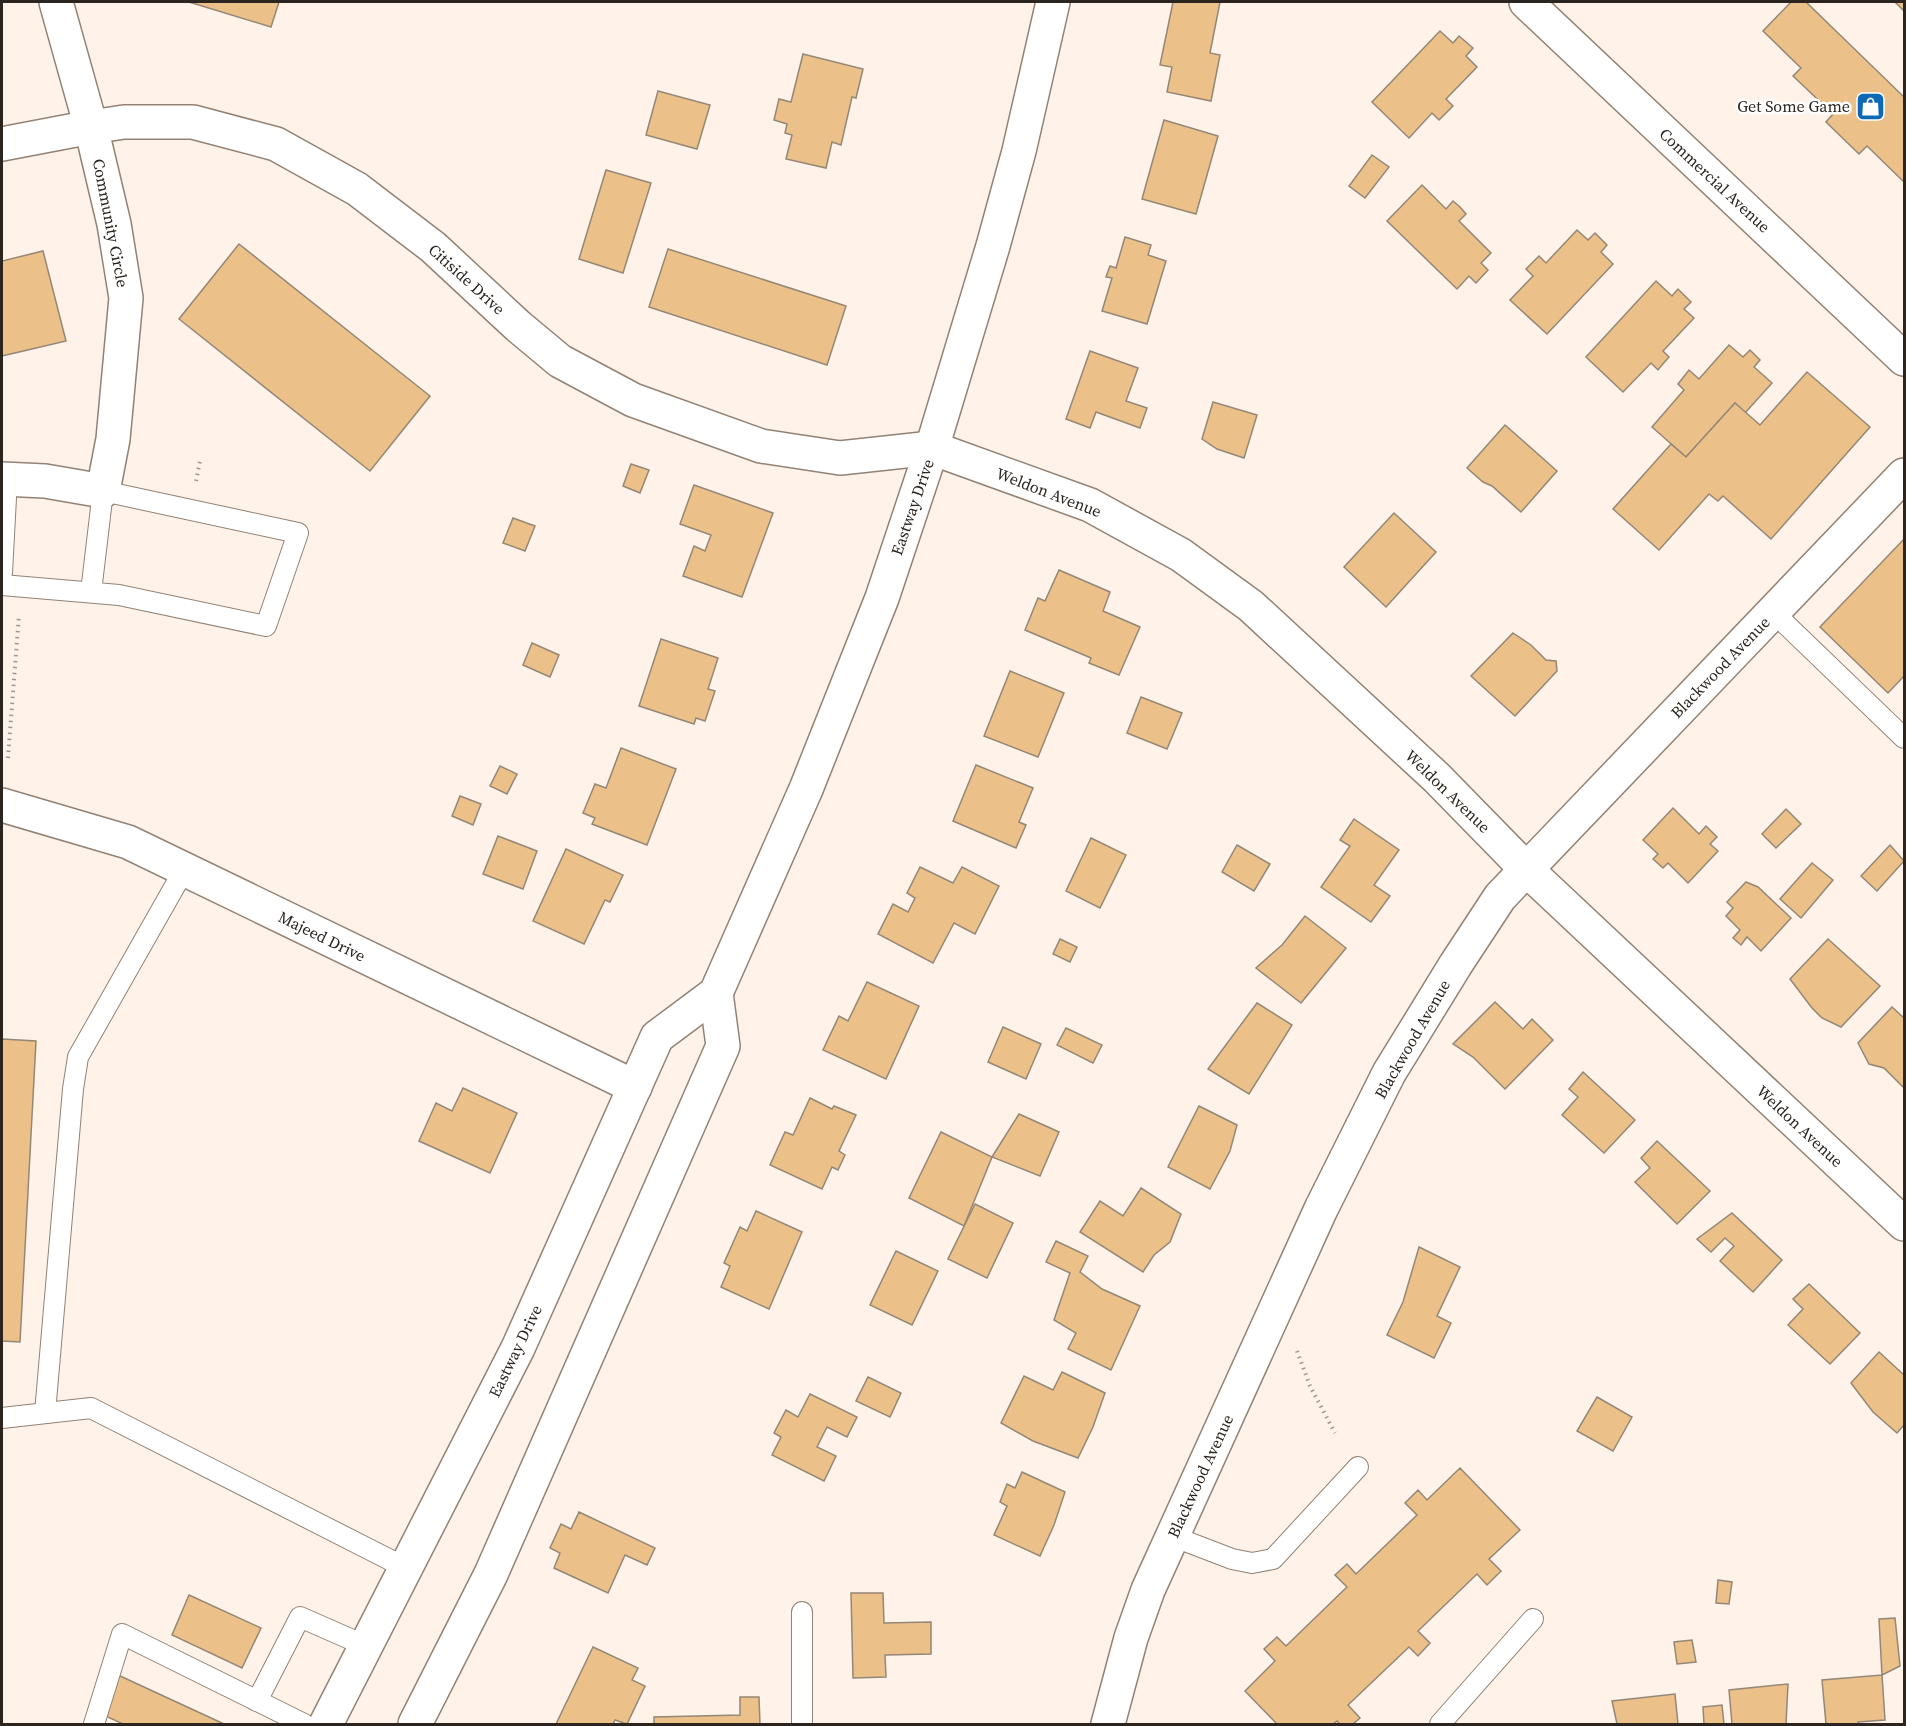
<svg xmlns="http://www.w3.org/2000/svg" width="1906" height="1726" viewBox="0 0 1906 1726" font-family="'Source Serif 4',serif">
<rect width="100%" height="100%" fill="#fef2e9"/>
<g fill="#ecc189" stroke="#958776" stroke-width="1.5">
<polygon points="189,2 279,2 271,27"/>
<polygon points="1173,2 1220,2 1210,53 1220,55 1211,101 1167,92 1172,67 1160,65"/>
<polygon points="1791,2 1806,2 1904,97 1904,182 1867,146 1859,154 1826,122 1833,114 1793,76 1801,68 1763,31"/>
<polygon points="1895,2 1904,2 1904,11"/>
<polygon points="1440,31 1453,43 1459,36 1473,48 1466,56 1477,67 1446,99 1453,106 1439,120 1432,113 1409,138 1372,102"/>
<polygon points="803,54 863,69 856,98 852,97 841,145 832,142 826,168 786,159 792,135 785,133 787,124 774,120 779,99 791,102"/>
<polygon points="658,91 710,105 697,149 646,135"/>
<polygon points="1164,120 1218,136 1196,214 1142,199"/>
<polygon points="1372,155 1389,167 1365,198 1349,186"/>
<polygon points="606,170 651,183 623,273 579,259"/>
<polygon points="1422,185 1446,209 1453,201 1460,207 1466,214 1459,221 1491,253 1481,263 1488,270 1476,283 1469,276 1457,289 1387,221"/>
<polygon points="1577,230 1588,240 1595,233 1607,245 1601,252 1613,264 1547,334 1510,300 1533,276 1526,269 1539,256 1546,263"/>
<polygon points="1125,237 1151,245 1148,255 1166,261 1147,324 1102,311 1112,278 1106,277 1110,266 1116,268"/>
<polygon points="239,244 430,396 370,471 179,319"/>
<polygon points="668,249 846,306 827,365 649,307"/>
<polygon points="43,251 66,341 2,356 2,261"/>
<polygon points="1656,281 1672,296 1678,289 1691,302 1684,309 1694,318 1663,351 1669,357 1662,365 1658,370 1651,363 1623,392 1586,357"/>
<polygon points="1729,345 1743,357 1750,350 1760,360 1754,367 1772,383 1745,413 1735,403 1686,457 1652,427 1684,390 1678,384 1689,370 1699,379"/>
<polygon points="1090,351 1138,368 1126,401 1147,408 1140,428 1096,412 1090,428 1066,419"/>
<polygon points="1807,372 1870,427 1771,539 1723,496 1718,501 1709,494 1659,550 1613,509 1671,444 1686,457 1735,403 1760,425"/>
<polygon points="1213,402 1257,415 1244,458 1217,449 1202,439"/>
<polygon points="1505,425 1557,471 1521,512 1492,486 1483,482 1467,468"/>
<polygon points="631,464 649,470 640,493 623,486"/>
<polygon points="694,485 773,513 742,597 683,576 694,546 705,551 711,535 680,524"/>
<polygon points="1394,513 1436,552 1386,607 1344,567"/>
<polygon points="513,518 535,526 525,551 503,543"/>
<polygon points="1904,539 1904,676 1888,693 1820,627"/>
<polygon points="1059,570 1110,592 1103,611 1140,627 1119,675 1089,663 1091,658 1025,630 1038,598 1045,601"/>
<polygon points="1513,633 1531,645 1546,660 1556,661 1557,671 1515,716 1471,676"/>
<polygon points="661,639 718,658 708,689 715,691 705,721 696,718 694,724 639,706"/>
<polygon points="532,643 559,655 550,677 523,665"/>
<polygon points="1010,671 1064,693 1038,757 984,736"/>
<polygon points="1141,697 1182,713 1167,749 1127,733"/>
<polygon points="621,748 676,769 647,845 592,824 595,818 583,813 595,784 606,788"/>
<polygon points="976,765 1033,788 1019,822 1026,825 1016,848 953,821"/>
<polygon points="500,766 517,774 507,794 490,786"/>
<polygon points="460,796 481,804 473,825 452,816"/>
<polygon points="1673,808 1699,834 1706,826 1717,837 1710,844 1718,851 1688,883 1668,863 1663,868 1653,859 1658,854 1643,840"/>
<polygon points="1786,809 1801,824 1776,848 1762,834"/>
<polygon points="1354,819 1399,850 1374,885 1390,896 1371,922 1321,887 1350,846 1340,840"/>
<polygon points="498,836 537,851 523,889 483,874"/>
<polygon points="1091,838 1126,855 1100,908 1066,891"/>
<polygon points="1237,845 1270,864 1254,891 1222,872"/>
<polygon points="1890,845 1904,861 1877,891 1861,876"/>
<polygon points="566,849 623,875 610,902 605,900 584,944 533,921"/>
<polygon points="1812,863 1833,880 1801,918 1780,899"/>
<polygon points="920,867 953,883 962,867 999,886 975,934 954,923 933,963 878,934 893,904 908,912 915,898 907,893"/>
<polygon points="1746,882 1758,887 1791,918 1761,951 1747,937 1741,945 1733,938 1740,930 1726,916 1733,908 1727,902"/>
<polygon points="1305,916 1346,948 1301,1003 1256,968 1282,945"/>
<polygon points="1060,939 1077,947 1070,962 1053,954"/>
<polygon points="1828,939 1880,986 1841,1027 1822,1018 1812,1008 1790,979"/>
<polygon points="867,982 919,1006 886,1079 823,1050 839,1016 848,1021"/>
<polygon points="1495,1002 1523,1029 1532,1019 1553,1040 1505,1089 1473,1057 1453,1044"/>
<polygon points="1257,1003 1292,1025 1249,1094 1208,1069"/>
<polygon points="1892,1007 1904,1018 1904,1088 1884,1068 1869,1064 1858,1043"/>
<polygon points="1003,1027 1041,1044 1026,1079 988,1062"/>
<polygon points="1066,1028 1102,1045 1093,1063 1057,1045"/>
<polygon points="2,1039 36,1041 20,1342 2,1341"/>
<polygon points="1583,1072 1635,1120 1604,1153 1562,1115 1578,1097 1569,1089"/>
<polygon points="463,1088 517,1113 490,1173 419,1141 436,1103 452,1111"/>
<polygon points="810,1098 832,1109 834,1106 856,1115 839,1151 845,1155 838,1170 832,1167 822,1189 770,1165 785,1132 793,1135"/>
<polygon points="1199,1106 1237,1125 1230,1151 1210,1189 1168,1167"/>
<polygon points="1019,1114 1059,1132 1040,1176 992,1157"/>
<polygon points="941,1132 992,1157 964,1226 909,1198"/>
<polygon points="1657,1141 1710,1191 1677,1224 1635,1182 1650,1168 1641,1158"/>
<polygon points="1141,1188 1181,1214 1170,1242 1154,1255 1143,1272 1080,1232 1100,1201 1123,1216"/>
<polygon points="975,1204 1013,1223 987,1278 948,1259"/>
<polygon points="756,1211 802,1232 769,1309 721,1287 730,1266 724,1263 740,1227 747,1231"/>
<polygon points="1732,1213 1782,1260 1753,1292 1720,1261 1734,1246 1725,1238 1711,1252 1697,1239"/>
<polygon points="1056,1241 1088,1256 1080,1272 1102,1289 1140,1306 1111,1370 1068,1349 1076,1333 1054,1320 1070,1273 1046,1262"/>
<polygon points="1419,1247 1460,1267 1437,1316 1451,1323 1434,1358 1387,1335 1403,1302"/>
<polygon points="896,1251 938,1271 912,1325 870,1305"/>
<polygon points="1809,1284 1860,1333 1830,1364 1788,1325 1803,1309 1793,1299"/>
<polygon points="1879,1352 1904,1375 1904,1425 1897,1433 1873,1412 1851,1383"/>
<polygon points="1062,1372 1105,1393 1093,1427 1078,1458 1033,1441 1001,1423 1024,1376 1053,1390"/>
<polygon points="868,1377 901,1393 890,1417 856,1401"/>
<polygon points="810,1394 857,1417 847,1437 827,1427 817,1447 836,1456 824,1481 772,1455 781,1437 774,1433 786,1410 798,1417"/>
<polygon points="1597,1397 1632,1417 1613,1451 1577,1431"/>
<polygon points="1460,1468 1520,1530 1489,1559 1501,1571 1487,1585 1477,1574 1418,1631 1430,1643 1418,1656 1409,1647 1348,1705 1360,1718 1353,1724 1340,1724 1337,1721 1333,1724 1277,1724 1245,1691 1275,1661 1264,1649 1277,1637 1286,1646 1347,1587 1335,1575 1347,1564 1356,1574 1417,1515 1405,1503 1418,1490 1427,1500"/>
<polygon points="1022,1472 1065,1492 1054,1525 1040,1556 994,1535 1007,1506 1000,1502 1007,1484 1015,1488"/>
<polygon points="579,1512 655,1548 647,1565 625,1555 608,1593 554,1568 560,1553 550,1548 561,1524 571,1529"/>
<polygon points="1718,1580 1732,1582 1729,1604 1716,1603"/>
<polygon points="851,1593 883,1593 884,1623 931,1622 931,1654 885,1655 886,1677 853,1678"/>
<polygon points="189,1595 261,1628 242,1668 172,1635"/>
<polygon points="1895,1618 1900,1666 1882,1675 1879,1619"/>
<polygon points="1692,1640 1696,1662 1677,1664 1674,1642"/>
<polygon points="593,1647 638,1668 632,1680 645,1686 627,1724 615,1720 613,1724 556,1724"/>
<polygon points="118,1675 224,1724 123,1724 99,1713"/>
<polygon points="1882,1675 1885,1720 1858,1722 1858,1724 1826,1724 1822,1680"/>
<polygon points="1788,1684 1786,1724 1732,1724 1729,1690"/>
<polygon points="1675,1694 1678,1724 1617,1724 1612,1701"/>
<polygon points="740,1697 759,1697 760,1724 654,1724 654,1717 740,1715"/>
<polygon points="1722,1705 1724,1724 1704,1724 1703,1707"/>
</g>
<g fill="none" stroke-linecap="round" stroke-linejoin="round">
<defs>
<g id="lane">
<polyline points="2,573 7,479"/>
<polyline points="2,585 119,595 266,626 298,533 103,491 91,592"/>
<polyline points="1773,612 1904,738"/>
<polyline points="45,1413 73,1089 78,1057 184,870"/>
<polyline points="2,1418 91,1408 406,1568"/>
<polyline points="1172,1536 1232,1559 1252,1563 1273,1559 1358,1467"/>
<polyline points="257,1701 300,1617 366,1646"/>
<polyline points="94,1724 122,1634 304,1724"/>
<polyline points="802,1724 802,1612"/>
<polyline points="1440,1724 1533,1619"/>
</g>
<g id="street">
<polyline points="1526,2 1904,359"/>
<polyline points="2,144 91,127 124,122 193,122 276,144 357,189 433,247 518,326 560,361 633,400 761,446 840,458 932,448 1090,505 1181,555 1251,606 1437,778 1526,869 1904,1224"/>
<polyline points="2,479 45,481 103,491 113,439 126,298 114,224 91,127 56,2"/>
<polyline points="2,805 128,842 635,1087"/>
<polyline points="1108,1724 1131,1638 1148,1590 1321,1209 1389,1073 1456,964 1500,897 1904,475"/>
</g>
<g id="secondary">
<polyline points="326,1724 518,1348 657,1037 716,993 806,789 882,598 932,448 993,246 1019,151 1053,2"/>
<polyline points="415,1724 491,1574 723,1046 716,993"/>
</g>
</defs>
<use href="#lane" stroke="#938274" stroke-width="22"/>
<use href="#street" stroke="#938274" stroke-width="36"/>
<use href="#secondary" stroke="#938274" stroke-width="36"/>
<g stroke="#a19790" stroke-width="4" stroke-dasharray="1.5 4.5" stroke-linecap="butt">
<polyline points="196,481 200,461"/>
<polyline points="8,758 19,615"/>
<polyline points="1297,1351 1310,1386 1335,1433"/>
</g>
<use href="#lane" stroke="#fff" stroke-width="20"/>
<use href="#street" stroke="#fff" stroke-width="33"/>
<use href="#secondary" stroke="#fff" stroke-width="33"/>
</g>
<defs>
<symbol id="shop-square" viewBox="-11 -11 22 22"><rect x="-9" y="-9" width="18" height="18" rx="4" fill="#0d69b6" stroke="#fff"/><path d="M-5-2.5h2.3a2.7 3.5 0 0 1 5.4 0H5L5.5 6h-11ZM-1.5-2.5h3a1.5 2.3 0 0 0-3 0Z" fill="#fff"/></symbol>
</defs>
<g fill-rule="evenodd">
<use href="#shop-square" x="1854" y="90" width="33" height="33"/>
</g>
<g text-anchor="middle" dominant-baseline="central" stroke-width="5" stroke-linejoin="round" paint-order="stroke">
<g font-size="16" fill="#2c251f" stroke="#fff" text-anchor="end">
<text x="1850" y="106">Get Some Game</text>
</g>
<g font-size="16" fill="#2c251f" stroke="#fff">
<text transform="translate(1715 180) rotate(43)">Commercial Avenue</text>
<text transform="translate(111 223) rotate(79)">Community Circle</text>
<text transform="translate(467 279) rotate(42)">Citiside Drive</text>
<text transform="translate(1049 492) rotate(21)">Weldon Avenue</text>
<text transform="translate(912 507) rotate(-71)">Eastway Drive</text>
<text transform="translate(1720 667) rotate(-46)">Blackwood Avenue</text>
<text transform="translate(1448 791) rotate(44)">Weldon Avenue</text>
<text transform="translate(322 936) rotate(26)">Majeed Drive</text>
<text transform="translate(1412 1039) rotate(-60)">Blackwood Avenue</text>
<text transform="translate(1800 1126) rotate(43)">Weldon Avenue</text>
<text transform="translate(515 1351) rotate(-64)">Eastway Drive</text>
<text transform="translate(1200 1476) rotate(-65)">Blackwood Avenue</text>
</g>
</g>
<rect width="1906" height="1726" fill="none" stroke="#2c251f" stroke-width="6"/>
</svg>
